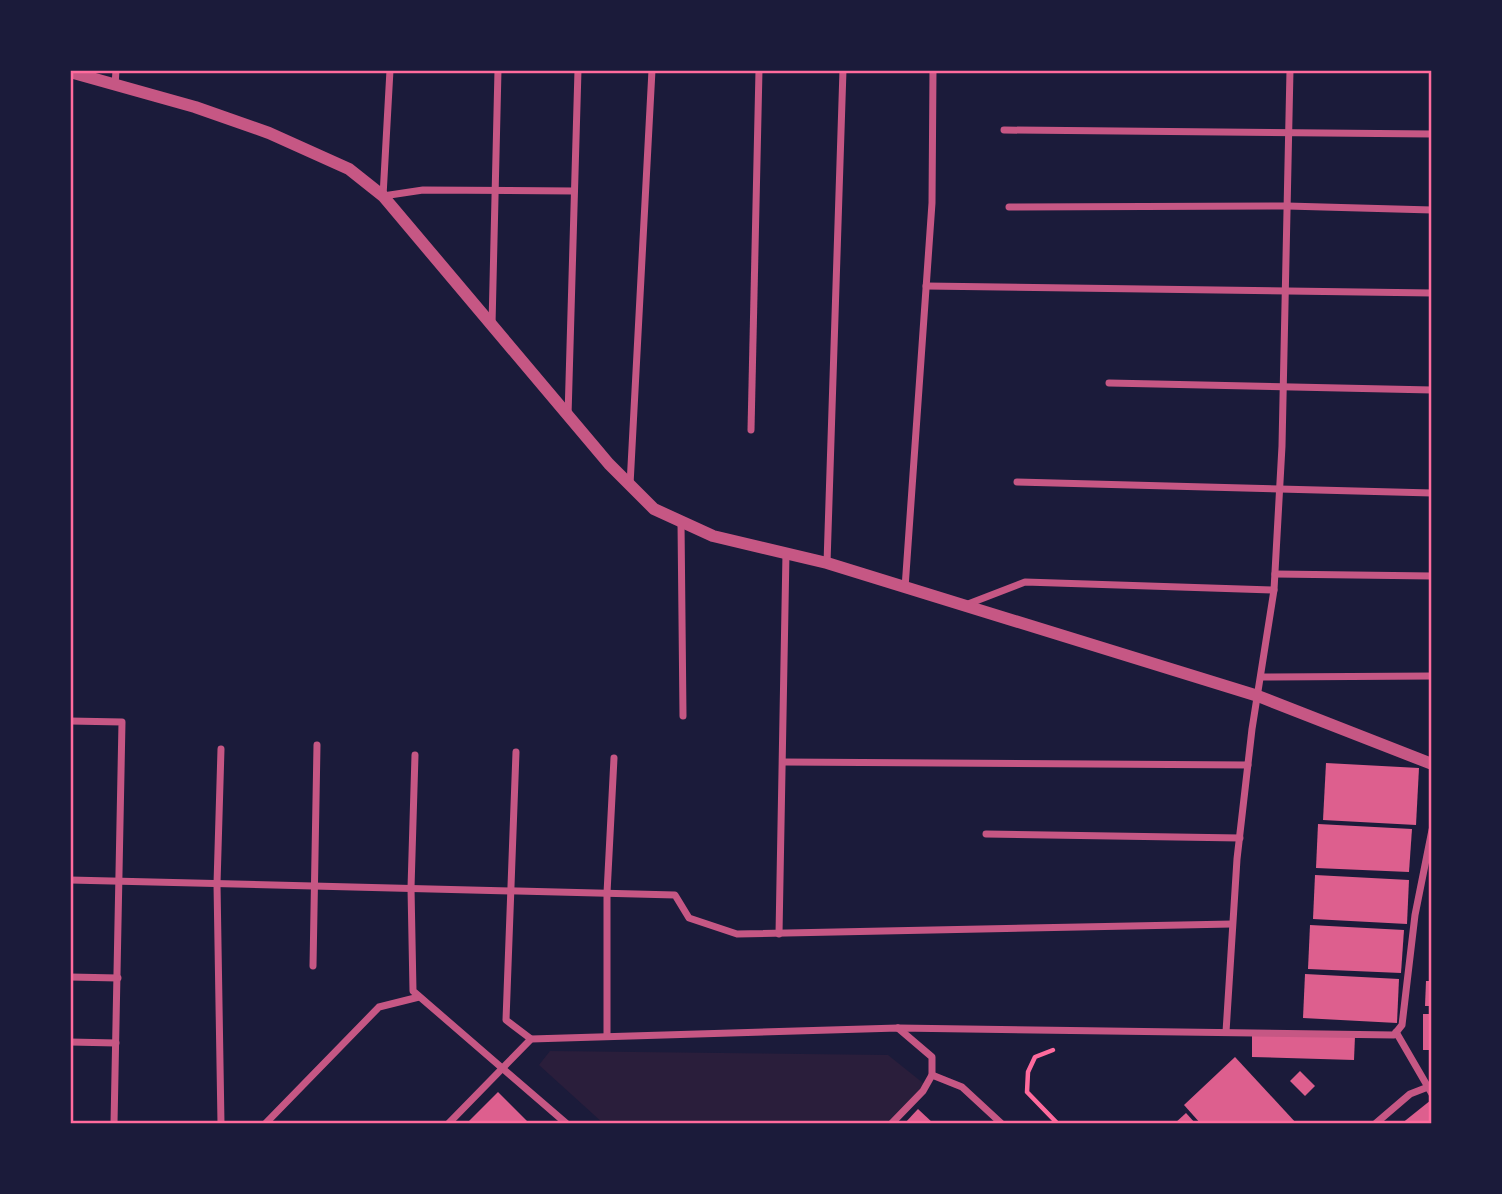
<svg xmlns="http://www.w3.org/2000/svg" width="1502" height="1194" viewBox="0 0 1502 1194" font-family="'Alegreya Sans',sans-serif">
<rect width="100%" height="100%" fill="#1b1b3a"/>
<polygon fill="#2a1e3b" points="550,1051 888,1055 928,1087 889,1124 604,1124 539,1065"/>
<g fill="#dd5f8e">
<polygon points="1326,763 1419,768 1416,825 1323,820"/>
<polygon points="1318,824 1412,829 1409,872 1316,868"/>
<polygon points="1315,875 1409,880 1407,924 1313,919"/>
<polygon points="1310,925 1404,930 1401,973 1308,969"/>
<polygon points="1305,974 1399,979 1397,1023 1303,1018"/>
<polygon points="1426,981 1432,981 1432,1006 1425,1006"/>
<rect x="1423" y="1014" width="9" height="36"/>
<polygon points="1252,1033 1355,1036 1354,1060 1252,1057"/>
<polygon points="1235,1057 1297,1124 1201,1124 1184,1105"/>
<polygon points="1300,1071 1315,1086 1305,1096 1290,1081"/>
<polygon points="498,1092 530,1124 466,1124"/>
<polygon points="1431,1100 1432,1124 1401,1124"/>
<polygon points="918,1109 934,1124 904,1124"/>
<polygon points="1186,1113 1196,1124 1174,1124"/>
</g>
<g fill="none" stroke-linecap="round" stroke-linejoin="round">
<polyline stroke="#ff6b9d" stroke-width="4.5" points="1053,1050 1035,1057 1028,1072 1027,1092 1058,1124"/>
<g stroke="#c65784" stroke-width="7">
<polyline points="390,70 383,196 423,190 574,191"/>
<polyline points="115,86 116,70"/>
<polyline points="1004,130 1432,134"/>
<polyline points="1009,207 1287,206 1432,210"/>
<polyline points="926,286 1432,293"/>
<polyline points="492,325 498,70"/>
<polyline points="1109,383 1432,390"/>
<polyline points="568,416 578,70"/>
<polyline points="751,430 759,70"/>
<polyline points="1017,482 1432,493"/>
<polyline points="630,485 652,70"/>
<polyline points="681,522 683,716"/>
<polyline points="827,563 843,70"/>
<polyline points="1275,574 1432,576"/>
<polyline points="905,588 932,203 933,70"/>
<polyline points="968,604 1025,582 1274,590"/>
<polyline points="1261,677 1432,676"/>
<polyline points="70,721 122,722 114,1124"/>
<polyline points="221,749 217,884 221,1124"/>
<polyline points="516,752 506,1020 531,1039"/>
<polyline points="415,755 411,888 413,991 567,1124"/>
<polyline points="784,762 1248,765"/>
<polyline points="986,834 1240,838"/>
<polyline points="70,880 675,895 689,918 737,934 1232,924"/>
<polyline points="779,934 786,553"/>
<polyline points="313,966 317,745"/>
<polyline points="70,977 118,978"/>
<polyline points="1226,1032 1237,859 1252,729 1274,590 1282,446 1290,70"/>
<polyline points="1396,1032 1432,1094"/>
<polyline points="607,1036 607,893 614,758"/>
<polyline points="70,1042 116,1043"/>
<polyline points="932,1075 962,1087 1002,1124"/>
<polyline points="265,1124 379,1007 419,997"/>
<polyline points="448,1124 531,1039 898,1028 1394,1035 1402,1025 1415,915 1432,830"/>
<polyline points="891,1124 923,1091 932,1075 932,1057 898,1028"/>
<polyline points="1375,1124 1410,1094 1428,1087"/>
</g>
<polyline stroke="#c65784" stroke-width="12" points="70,72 195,107 269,133 349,169 383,196 609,464 654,509 713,536 827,563 1258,696 1432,764"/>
</g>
<rect width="1502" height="1194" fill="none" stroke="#1b1b3a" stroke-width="144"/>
<rect x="72" y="72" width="1358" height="1050" fill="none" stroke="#ff6b9d" stroke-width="2.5"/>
</svg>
